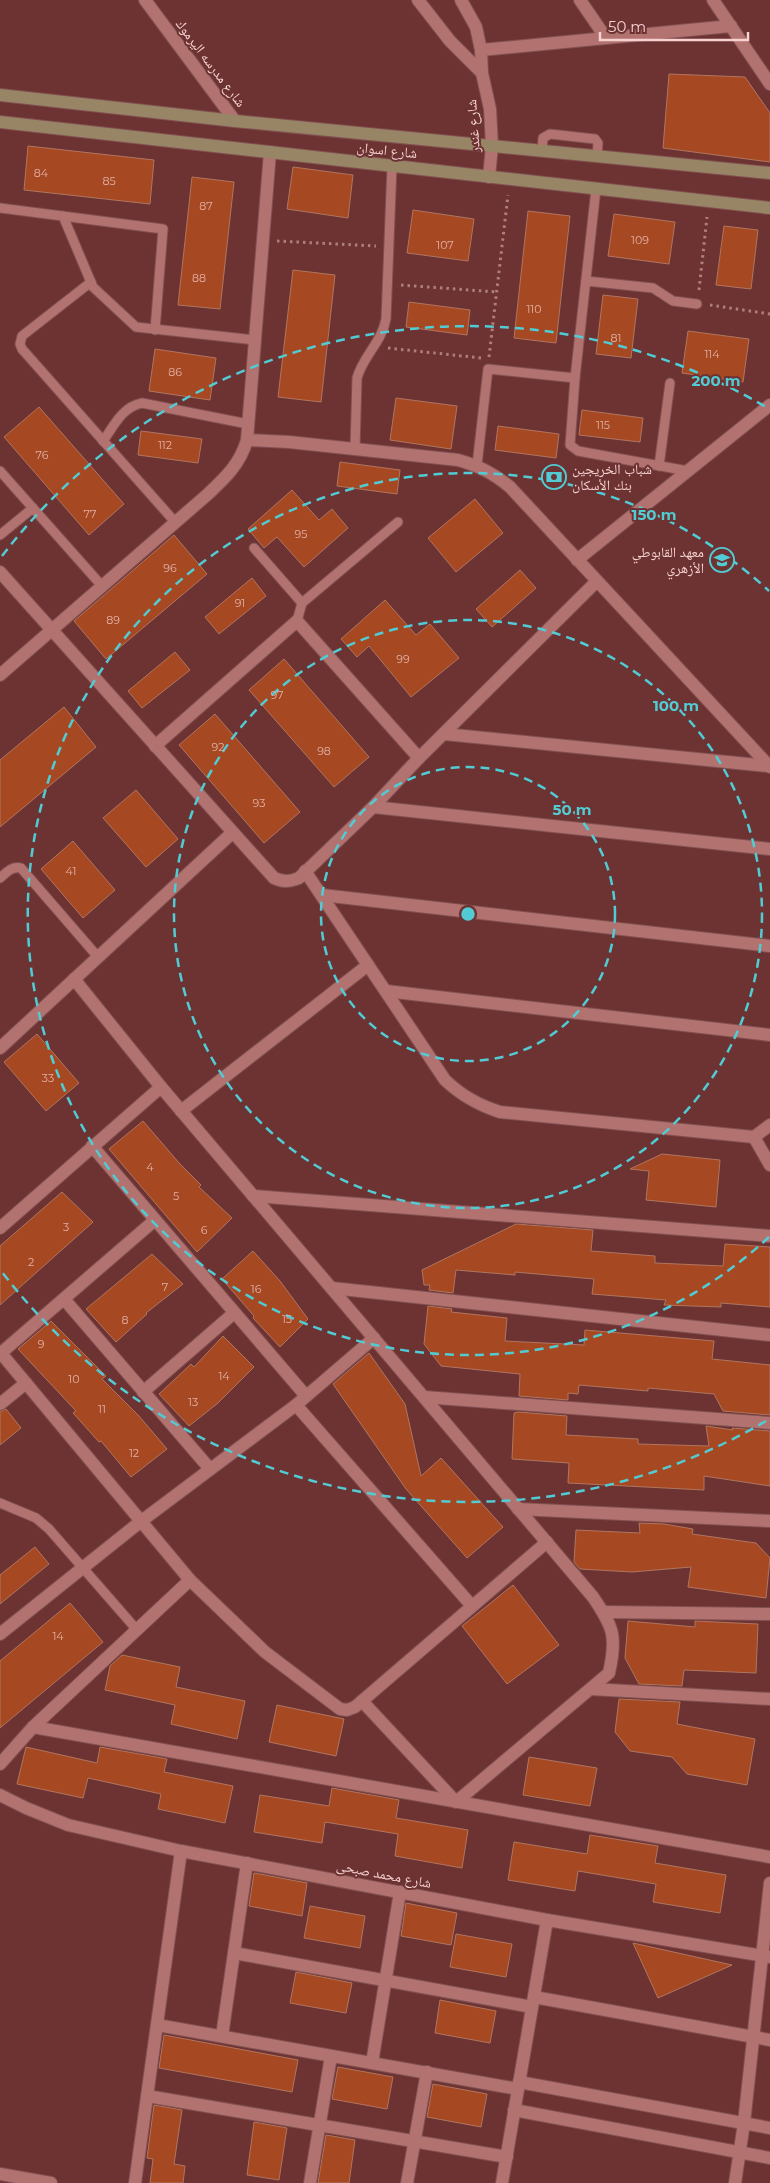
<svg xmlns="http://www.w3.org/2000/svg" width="770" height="2183" viewBox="0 0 770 2183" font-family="Montserrat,'Noto Naskh Arabic',sans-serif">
<rect width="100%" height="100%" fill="#6d3333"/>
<g fill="#a64923" stroke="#b1755f">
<polygon points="669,74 745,77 770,113 770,162 663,148"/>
<polygon points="28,146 154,160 150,204 24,190"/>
<polygon points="293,167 353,175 348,218 287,209"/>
<polygon points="192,177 234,182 220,309 178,305"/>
<polygon points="413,210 474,219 468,261 407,253"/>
<polygon points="528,211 570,216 556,343 514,338"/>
<polygon points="614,214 675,222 669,264 608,256"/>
<polygon points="724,226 758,230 751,289 716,285"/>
<polygon points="293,270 335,275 321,402 278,397"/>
<polygon points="603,295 638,299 631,358 596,354"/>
<polygon points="409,302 470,310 467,335 406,327"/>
<polygon points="688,331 749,339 743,382 682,373"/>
<polygon points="155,349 216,358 210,400 149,391"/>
<polygon points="396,398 457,406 451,449 390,440"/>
<polygon points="39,407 124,504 89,535 4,437"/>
<polygon points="582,410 643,418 640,442 579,435"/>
<polygon points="498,426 559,434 556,458 495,450"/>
<polygon points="141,431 202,439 198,463 138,455"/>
<polygon points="340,462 400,470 397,494 337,486"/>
<polygon points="292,490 319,520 332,509 348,528 304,567 277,537 264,548 248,529"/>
<polygon points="475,499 503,533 456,572 428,538"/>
<polygon points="174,535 207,574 106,659 74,621"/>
<polygon points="520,570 536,588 492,627 476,609"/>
<polygon points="252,578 266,596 219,634 205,617"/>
<polygon points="385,600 416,635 430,624 459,658 411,697 369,646 357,657 341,639"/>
<polygon points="175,652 190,670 142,708 128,691"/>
<polygon points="284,659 369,757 334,787 249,690"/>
<polygon points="64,707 96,747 0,827 0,760"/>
<polygon points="215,714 300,812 264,843 179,745"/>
<polygon points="136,790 178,839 146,867 103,818"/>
<polygon points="73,841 115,890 83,918 41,869"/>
<polygon points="37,1034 79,1083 46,1111 4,1062"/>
<polygon points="143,1121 180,1164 201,1185 199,1187 232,1218 197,1252 109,1149"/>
<polygon points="662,1154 720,1160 716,1207 646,1200 649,1171 630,1169"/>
<polygon points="62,1192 93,1222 0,1305 0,1246"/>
<polygon points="516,1224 593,1230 591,1251 655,1256 655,1263 723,1266 725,1244 770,1247 770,1307 721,1303 721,1307 664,1305 666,1300 592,1294 594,1279 515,1272 515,1275 456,1270 453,1293 429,1290 430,1285 424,1285 422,1270"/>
<polygon points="253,1251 280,1281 308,1319 280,1347 253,1318 254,1316 222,1279"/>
<polygon points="152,1254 183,1284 146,1313 147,1314 116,1342 86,1309"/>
<polygon points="428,1306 452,1309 451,1312 507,1318 505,1341 584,1345 585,1330 714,1341 712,1359 770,1365 770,1415 723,1411 714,1394 648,1388 648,1391 579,1385 578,1394 568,1393 568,1400 519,1396 520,1374 441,1366 424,1344"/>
<polygon points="51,1321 106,1376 102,1379 139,1416 167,1449 131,1477 101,1441 99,1442 73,1413 76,1411 18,1349"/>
<polygon points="223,1336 254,1367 218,1403 189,1426 159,1394 191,1364 194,1367"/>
<polygon points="369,1353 405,1404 421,1476 441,1458 503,1527 467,1558 406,1489 333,1384"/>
<polygon points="6,1409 21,1428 0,1445 0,1412"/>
<polygon points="518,1412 567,1416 566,1435 638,1439 638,1444 709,1446 706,1426 733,1430 732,1428 770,1431 770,1486 704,1476 704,1490 568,1483 569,1463 512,1459 514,1413"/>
<polygon points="639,1523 664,1524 693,1529 692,1534 756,1543 770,1558 766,1598 688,1587 691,1567 632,1572 580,1569 574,1562 576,1530 640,1533"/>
<polygon points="35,1547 49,1564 0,1604 0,1575"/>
<polygon points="513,1585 559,1645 507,1684 462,1626"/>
<polygon points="70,1603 103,1642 0,1728 0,1661"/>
<polygon points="628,1621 695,1627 695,1621 758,1624 756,1673 684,1670 682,1686 639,1684 625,1658"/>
<polygon points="122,1655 180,1667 176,1687 245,1701 237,1739 171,1724 175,1705 105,1690 110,1666"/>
<polygon points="619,1699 680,1702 677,1724 755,1739 747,1785 687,1774 672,1757 630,1751 615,1732"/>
<polygon points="277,1705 344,1719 336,1756 269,1742"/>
<polygon points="26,1747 97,1763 100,1747 167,1759 164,1772 233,1786 225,1823 158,1809 161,1794 88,1778 83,1798 17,1784"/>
<polygon points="529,1757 597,1768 590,1806 523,1795"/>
<polygon points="332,1788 399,1800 396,1818 468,1830 462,1868 395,1856 398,1834 325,1822 322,1843 254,1832 260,1795 329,1806"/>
<polygon points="590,1835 658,1846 655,1863 726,1875 720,1913 653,1902 656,1884 578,1871 575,1891 508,1880 514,1842 587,1854"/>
<polygon points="254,1873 307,1883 302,1916 249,1906"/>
<polygon points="406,1903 457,1913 451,1945 401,1936"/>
<polygon points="310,1906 365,1916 360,1948 304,1938"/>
<polygon points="456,1934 512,1944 506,1977 450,1967"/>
<polygon points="633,1943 732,1965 658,1998"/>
<polygon points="296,1972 352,1983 346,2013 290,2003"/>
<polygon points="440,2000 496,2011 490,2043 435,2033"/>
<polygon points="164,2035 298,2060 292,2092 159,2068"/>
<polygon points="338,2067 393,2077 387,2109 332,2099"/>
<polygon points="433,2084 487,2094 481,2127 427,2117"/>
<polygon points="154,2105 182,2110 174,2164 185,2166 183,2183 150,2183 153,2159 147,2158"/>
<polygon points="254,2122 287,2128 279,2180 247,2175"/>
<polygon points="326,2135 355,2140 349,2183 318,2183"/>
</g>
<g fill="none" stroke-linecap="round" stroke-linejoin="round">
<defs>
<g id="lane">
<polyline points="542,151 543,138 550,134 595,139 598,143 597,156"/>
<polyline points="596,189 575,378 570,445 578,451 688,471"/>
<polyline points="0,208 163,229 155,330"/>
<polyline points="63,216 93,287 136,327 255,340"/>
<polyline points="586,281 653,288 673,301 697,304"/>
<polyline points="91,282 22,336 20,344 22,349 175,522"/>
<path d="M103,441C114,426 122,407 142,403L248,424"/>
<path d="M355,449L357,378C363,356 382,342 386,319L392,166"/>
<polyline points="477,465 488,369 575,378"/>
<polyline points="659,466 670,383"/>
<polyline points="0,471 102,586"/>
<polyline points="0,535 33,508"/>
<polyline points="254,548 302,603 297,621"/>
<polyline points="302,603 398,522"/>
<path d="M0,878C7,872 12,866 21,868L98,957"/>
<polyline points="0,1503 36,1518 49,1529 137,1630"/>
</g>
<g id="street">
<polyline points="145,0 235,121"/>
<polyline points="418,0 450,41 482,73"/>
<polyline points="461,0 476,27 481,50 482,73 490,109 492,146 489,177"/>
<polyline points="580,0 606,38"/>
<polyline points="713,0 770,84"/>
<polyline points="481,50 731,26"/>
<path d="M247,440L289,442L458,460C479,466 493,473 510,487L770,767"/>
<polyline points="577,560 770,405"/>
<path d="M0,572L274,878C283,882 289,882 299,878L373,807L419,758L597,581"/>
<path d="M0,675L208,494C226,477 240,464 247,440L270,152"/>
<polyline points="444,734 768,766 770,764"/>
<polyline points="155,746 297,621 419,758"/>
<polyline points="373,807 770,849"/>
<path d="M305,871L445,1080C462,1096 478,1105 500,1112L754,1137L770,1125"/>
<polyline points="322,895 770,946"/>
<path d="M74,979L161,1087L593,1597C614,1628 617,1637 609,1673L456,1802L362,1701"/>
<polyline points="386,991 770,1035"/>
<polyline points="0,1048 232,833"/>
<polyline points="181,1111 368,965"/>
<polyline points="754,1137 770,1165"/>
<polyline points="92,1146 306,1396"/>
<polyline points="253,1196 770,1236"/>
<polyline points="0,1228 161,1087"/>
<polyline points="332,1288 770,1335"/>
<polyline points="64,1299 210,1469"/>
<polyline points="0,1352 190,1580 265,1652 340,1709 347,1710 355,1707 547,1542"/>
<polyline points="1,1353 155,1220"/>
<polyline points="143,1392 234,1313"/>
<polyline points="424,1397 770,1423"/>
<polyline points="0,1404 26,1383"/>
<polyline points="296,1405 472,1606"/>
<polyline points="518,1509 770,1521"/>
<polyline points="604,1612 770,1614"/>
<polyline points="0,1634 140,1522 296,1405 374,1338"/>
<polyline points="591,1689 770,1699"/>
<polyline points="33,1727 770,1857"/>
<polyline points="0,1764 33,1727 190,1580"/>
<polyline points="0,1795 26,1808 68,1825 181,1851 547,1920 770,1957"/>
<polyline points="234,1953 532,2007"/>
<polyline points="534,1997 770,2040"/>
<polyline points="157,2025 518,2089"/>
<polyline points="222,2036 247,1863"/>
<polyline points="372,2063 400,1892"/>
<polyline points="519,2082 770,2128"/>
<polyline points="147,2096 507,2157"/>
<polyline points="514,2110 770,2158"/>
<polyline points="0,2174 51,2183"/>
<polyline points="135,2183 181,1851"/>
<polyline points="310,2183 331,2056"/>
<polyline points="407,2183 427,2072"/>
<polyline points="502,2183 547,1920"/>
<polyline points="735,2183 744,2123 770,1883"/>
</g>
<g id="secondary">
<polyline points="0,95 235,121 770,173"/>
<polyline points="0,122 770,208"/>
</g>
</defs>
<use href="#lane" stroke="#815051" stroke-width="11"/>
<use href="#street" stroke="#815051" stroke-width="14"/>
<use href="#secondary" stroke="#815051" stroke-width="14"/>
<g stroke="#af7f7e" stroke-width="3" stroke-dasharray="2.5 4" stroke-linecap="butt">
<polyline points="277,241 376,246"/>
<polyline points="401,285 497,292"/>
<polyline points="699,290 707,217"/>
<polyline points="710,305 770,314"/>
<polyline points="388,348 481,358"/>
<polyline points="489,357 508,195"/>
</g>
<use href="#lane" stroke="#b27270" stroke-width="9"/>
<use href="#street" stroke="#b27270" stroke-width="12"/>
<use href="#secondary" stroke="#988566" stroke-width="12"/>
</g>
<g fill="none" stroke="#51ccd4" stroke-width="2.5" stroke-dasharray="9 6">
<circle cx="468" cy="914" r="147"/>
<circle cx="468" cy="914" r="294"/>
<path d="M769 1237A441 441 0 1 1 769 591"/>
<path d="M766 1421A588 588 0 0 1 2 1272M2 556A588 588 0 0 1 766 407"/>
</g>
<defs>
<symbol id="bank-ring" viewBox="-11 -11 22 22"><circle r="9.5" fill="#6d3333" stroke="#51ccd4" stroke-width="1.5"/><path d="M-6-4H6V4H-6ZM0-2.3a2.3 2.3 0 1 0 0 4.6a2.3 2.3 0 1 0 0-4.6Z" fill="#51ccd4"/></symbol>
<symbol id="school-ring" viewBox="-11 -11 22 22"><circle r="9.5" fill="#6d3333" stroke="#51ccd4" stroke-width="1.5"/><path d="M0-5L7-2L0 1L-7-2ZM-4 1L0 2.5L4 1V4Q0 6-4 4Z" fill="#51ccd4"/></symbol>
</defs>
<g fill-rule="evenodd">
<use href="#bank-ring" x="540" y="463" width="28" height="28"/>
<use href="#school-ring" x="708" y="546" width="28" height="28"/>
</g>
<g text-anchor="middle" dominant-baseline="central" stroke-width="4" stroke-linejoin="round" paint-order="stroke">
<g font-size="11" fill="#e2afa5">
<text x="41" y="173">84</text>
<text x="109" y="181">85</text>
<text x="206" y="206">87</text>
<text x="640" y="240">109</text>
<text x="445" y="245">107</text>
<text x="199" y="278">88</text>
<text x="534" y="309">110</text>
<text x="616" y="338">81</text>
<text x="712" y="354">114</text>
<text x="175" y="372">86</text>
<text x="603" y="425">115</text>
<text x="165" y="445">112</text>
<text x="42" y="455">76</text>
<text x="90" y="514">77</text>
<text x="301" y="534">95</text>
<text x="170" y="568">96</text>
<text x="240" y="603">91</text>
<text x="113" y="620">89</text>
<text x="403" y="659">99</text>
<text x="277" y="695">97</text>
<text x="218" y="747">92</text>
<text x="324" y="751">98</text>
<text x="259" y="803">93</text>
<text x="71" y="871">41</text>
<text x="48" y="1078">33</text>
<text x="150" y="1167">4</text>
<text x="176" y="1196">5</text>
<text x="66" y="1227">3</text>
<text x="204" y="1230">6</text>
<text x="31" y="1262">2</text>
<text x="165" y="1287">7</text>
<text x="256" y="1289">16</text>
<text x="287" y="1319">15</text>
<text x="125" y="1320">8</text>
<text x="41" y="1344">9</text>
<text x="224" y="1376">14</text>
<text x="74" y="1379">10</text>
<text x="193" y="1402">13</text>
<text x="102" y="1409">11</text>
<text x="134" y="1453">12</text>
<text x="58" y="1636">14</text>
</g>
<g font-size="14" fill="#f6d1d0" stroke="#6d3333">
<text transform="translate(211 63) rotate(53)">شارع مدرسه اليرموك</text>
<text transform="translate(473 126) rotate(-94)">شارع غندر</text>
<text transform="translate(387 150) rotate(6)">شارع اسوان</text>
<text transform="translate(384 1874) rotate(11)">شارع محمد صبحى</text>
</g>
<g font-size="14" fill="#f6d1d0" stroke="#6d3333" text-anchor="start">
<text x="572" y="469">شباب الخريجين<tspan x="572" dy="16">بنك الأسكان</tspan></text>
<text x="704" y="552" text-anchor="end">معهد القابوطي<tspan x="704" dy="16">الأزهري</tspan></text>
</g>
</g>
<circle cx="468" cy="914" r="8" fill="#51ccd4" stroke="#6d3333" stroke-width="2.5"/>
<g font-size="15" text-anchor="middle" font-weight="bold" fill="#51ccd4" stroke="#6d3333" stroke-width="4" stroke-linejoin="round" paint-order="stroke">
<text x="716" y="386">200 m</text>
<text x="654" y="520">150 m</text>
<text x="676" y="711">100 m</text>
<text x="572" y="815">50 m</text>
</g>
<path d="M600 32v8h148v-8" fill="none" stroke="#f6d1d0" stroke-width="2.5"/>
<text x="608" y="32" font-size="15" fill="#f6d1d0" stroke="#6d3333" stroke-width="4" paint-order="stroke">50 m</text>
</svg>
